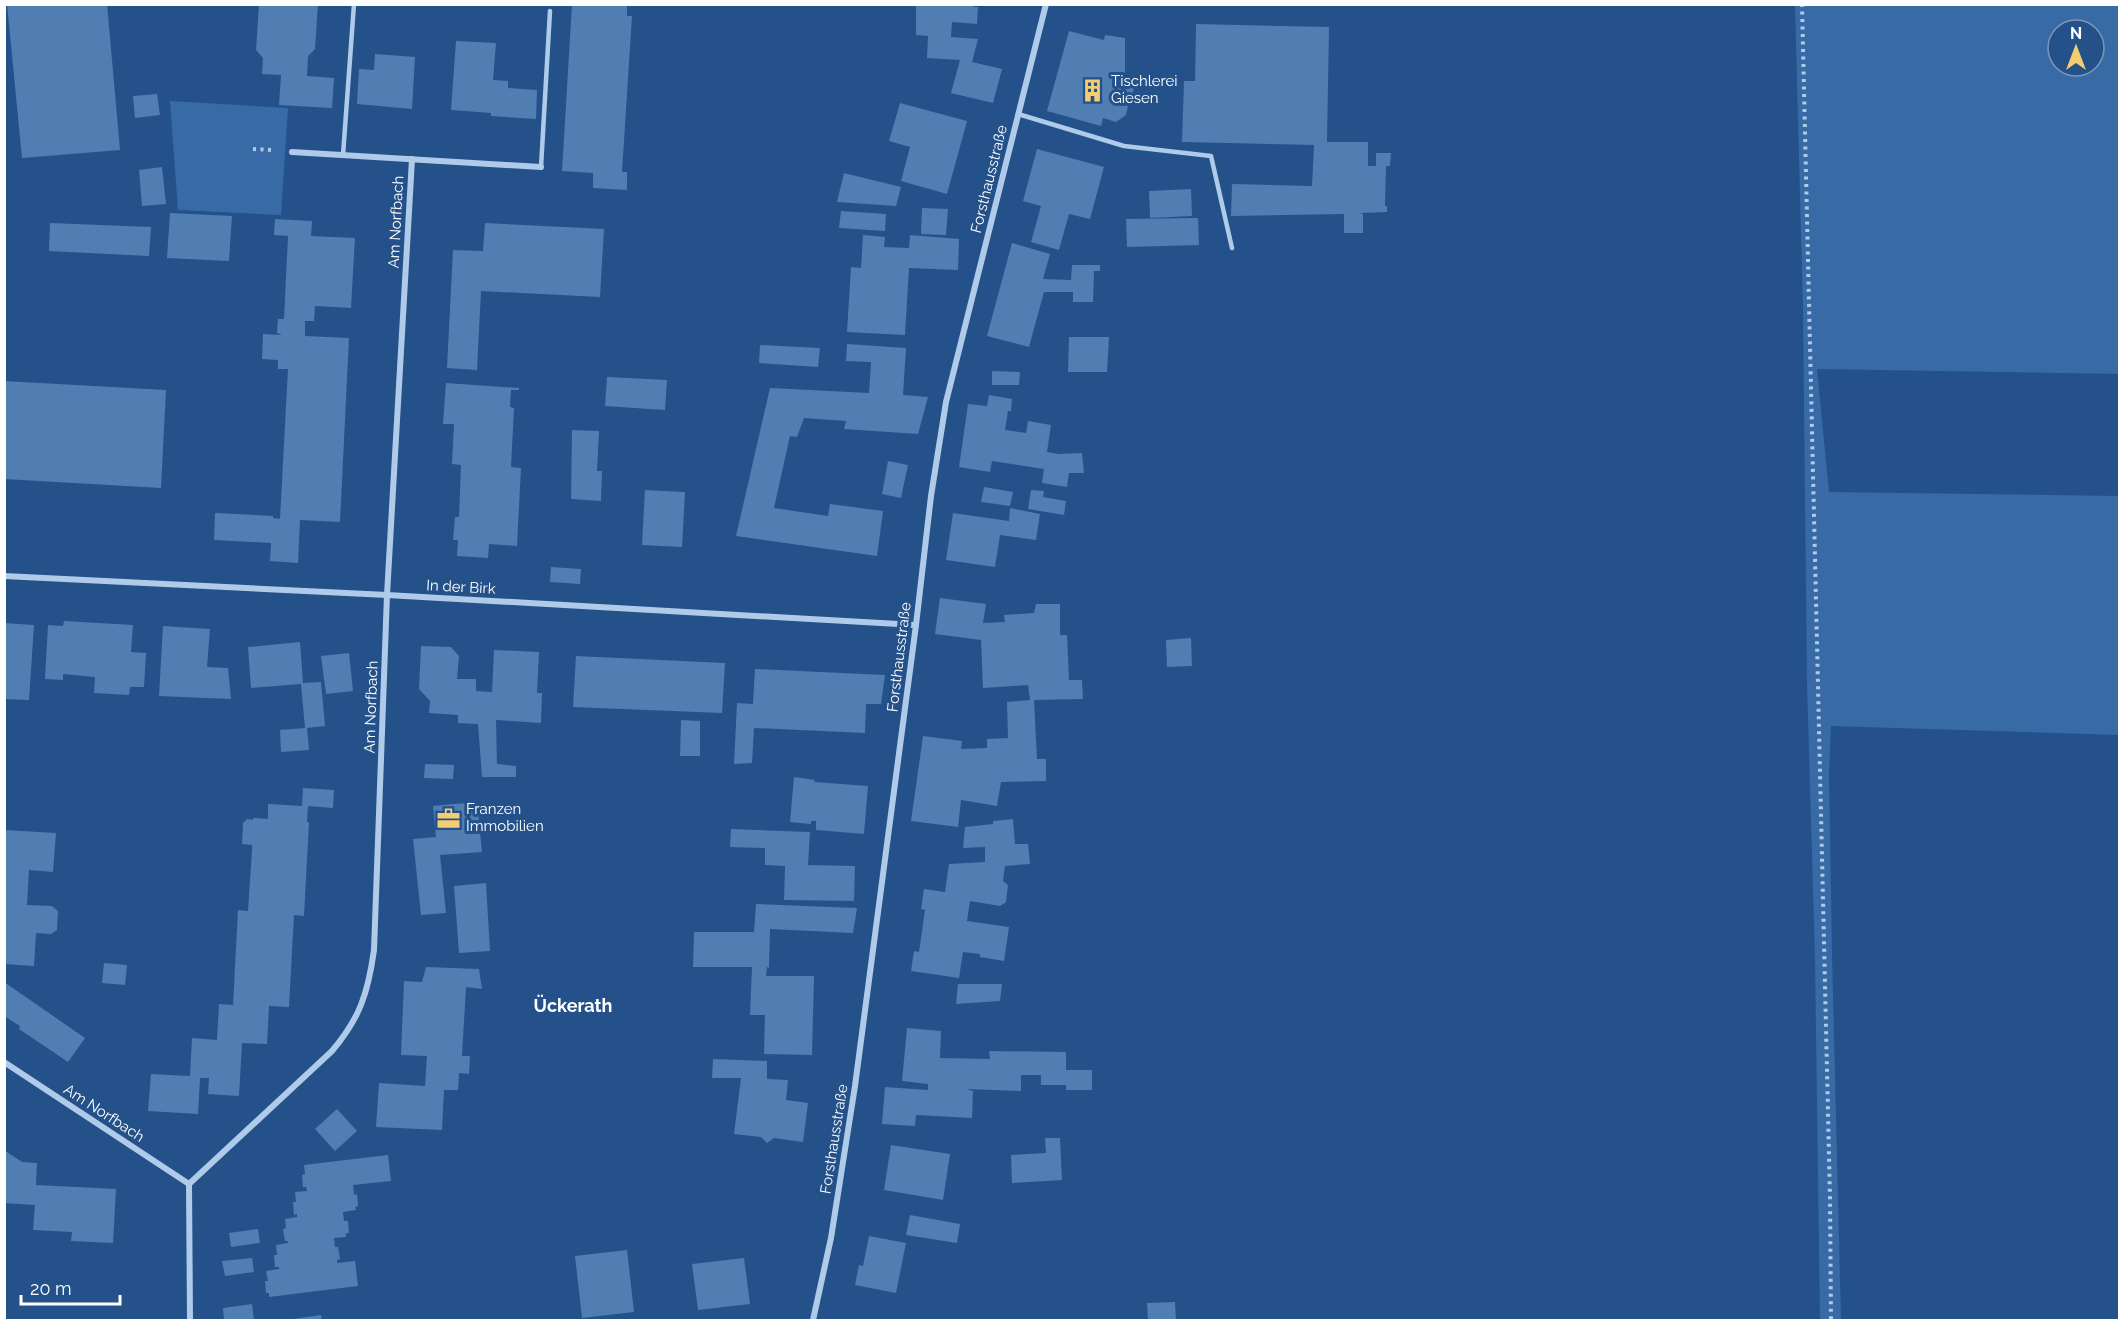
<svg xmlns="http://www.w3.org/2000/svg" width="2124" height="1325" viewBox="0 0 2124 1325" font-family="Raleway,sans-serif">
<rect width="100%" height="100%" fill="#245189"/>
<g fill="#386ba6" fill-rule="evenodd">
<path d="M1795,5H2120L2119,374L1817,369L1829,492L2120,496L2119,735L1831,726L1829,776L1832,954L1841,1320H1820L1815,958L1807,683L1803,309ZM2058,30H2094V66H2058Z"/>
<polygon points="170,101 288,108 281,215 178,210"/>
</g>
<g fill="#507db2">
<polygon points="7,4 107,4 120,150 22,158"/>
<polygon points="259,4 318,4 315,49 308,56 307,76 334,78 332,108 279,105 281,75 262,74 263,58 256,50"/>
<polygon points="572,4 627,4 627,16 632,16 622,172 627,172 627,190 593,188 593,173 562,171"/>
<polygon points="916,4 973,4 973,7 978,7 977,24 952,22 951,37 978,39 972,62 1002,69 993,103 951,93 960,60 927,58 928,36 916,35"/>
<polygon points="1196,24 1329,27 1327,142 1368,142 1368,166 1376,166 1376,153 1391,153 1390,166 1386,166 1385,206 1387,206 1387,212 1360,213 1363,214 1363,233 1344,233 1344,214 1231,216 1232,184 1312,186 1314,145 1182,142 1184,81 1195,81"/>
<polygon points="1069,31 1104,40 1105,35 1125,38 1125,80 1135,80 1131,106 1128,105 1126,115 1116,122 1103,118 1101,126 1047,111"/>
<polygon points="456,41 496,43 493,80 508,81 508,88 537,90 536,119 491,116 491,113 451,110"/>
<polygon points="375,54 415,57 412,109 357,104 359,69 374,70"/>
<polygon points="157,94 160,115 135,118 133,96"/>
<polygon points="900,103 967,121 947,194 901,181 910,147 889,141"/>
<polygon points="1037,149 1104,167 1090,219 1069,214 1059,250 1031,242 1041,206 1023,201"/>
<polygon points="162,167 166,204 142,206 139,170"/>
<polygon points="844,173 901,187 896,206 837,202"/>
<polygon points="1191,189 1192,216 1150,218 1149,191"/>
<polygon points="922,208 948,209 946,235 921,234"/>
<polygon points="841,211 886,214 885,231 839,228"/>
<polygon points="170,213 232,216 229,261 167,258"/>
<polygon points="1198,218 1199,245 1127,247 1126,219"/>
<polygon points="275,219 312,221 311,236 355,238 351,308 315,306 314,321 305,321 305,336 349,338 340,522 300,520 298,563 270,561 271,543 214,540 215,513 273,516 273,518 280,519 288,369 278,369 278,360 262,359 263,334 282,335 277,333 278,319 284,319 288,236 274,235"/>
<polygon points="50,223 151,227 149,256 49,251"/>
<polygon points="485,223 604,229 600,297 481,291 477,370 447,368 453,250 483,251"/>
<polygon points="863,235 885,237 884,247 909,248 910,235 959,239 958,270 909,268 905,335 847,332 851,267 861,268"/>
<polygon points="1012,243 1050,254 1043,279 1071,280 1072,265 1100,265 1100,271 1094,271 1093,302 1073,302 1073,292 1044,292 1029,347 987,336"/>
<polygon points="1069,337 1109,337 1107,372 1068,372"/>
<polygon points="847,344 906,348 903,395 928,397 918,434 844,429 846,421 804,418 797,437 790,436 774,508 828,516 830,504 883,511 877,556 736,536 770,388 869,393 871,362 846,361"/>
<polygon points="760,345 820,348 818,367 759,363"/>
<polygon points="992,371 1020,372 1019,385 992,385"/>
<polygon points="607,377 667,380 665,410 605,406"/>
<polygon points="4,381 166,390 161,488 4,479"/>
<polygon points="446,383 519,388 519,390 511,390 510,407 514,408 511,467 521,468 517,546 489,544 488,558 457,556 458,540 453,540 455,517 459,517 461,465 452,464 454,424 443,424"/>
<polygon points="989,395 1012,399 1011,411 1008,411 1005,430 1026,433 1028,421 1051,425 1047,452 1059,454 1082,453 1084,473 1069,473 1067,487 1042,483 1044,469 992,461 990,472 959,467 968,404 987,406"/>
<polygon points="572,430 599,431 597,471 602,471 601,501 571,499"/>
<polygon points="888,461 908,465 901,498 882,494"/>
<polygon points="984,487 1013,492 1010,506 981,502"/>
<polygon points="645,490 685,492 682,547 642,545"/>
<polygon points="1031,490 1044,491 1043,497 1066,501 1064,515 1028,509"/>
<polygon points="1010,508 1040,514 1036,540 1000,535 995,567 946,560 953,513 1009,521"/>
<polygon points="551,567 581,569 580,584 550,582"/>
<polygon points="940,598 986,604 983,623 1005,622 1004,615 1034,613 1036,604 1060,604 1060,635 1067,635 1069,680 1082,680 1083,699 1034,700 1037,759 1046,759 1046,781 1001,782 997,806 961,800 958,827 911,821 923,736 962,741 961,749 987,748 987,739 1008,738 1007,702 1030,700 1028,685 983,688 981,640 935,634"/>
<polygon points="64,621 133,625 131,652 146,653 144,687 130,687 129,695 94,693 95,677 63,674 63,680 45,679 48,625 63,626"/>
<polygon points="4,623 34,625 29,700 4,699"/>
<polygon points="163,626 210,629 207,667 228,668 231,699 159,696"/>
<polygon points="1191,638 1192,666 1167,667 1166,640"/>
<polygon points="300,642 303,683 321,682 325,726 307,728 309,750 281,752 280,730 305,728 301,684 251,688 248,647"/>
<polygon points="421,646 451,647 459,656 457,679 476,679 476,691 492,692 494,650 539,652 537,693 542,693 541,723 496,720 497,764 516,766 516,777 482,777 478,724 458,723 458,715 429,713 430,701 419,689"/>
<polygon points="349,653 353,691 326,694 321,656"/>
<polygon points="576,656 725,663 722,713 573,707"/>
<polygon points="755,669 885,675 881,704 866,704 865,733 754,728 752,763 734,764 737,703 753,704"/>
<polygon points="681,720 700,721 700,756 680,756"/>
<polygon points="425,764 454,765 453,779 424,778"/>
<polygon points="794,777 815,780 814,782 868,786 864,834 816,830 816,821 811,821 811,824 790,822"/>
<polygon points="303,788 334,790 333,808 308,806 307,822 309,822 304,916 294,915 289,1007 269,1006 267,1044 242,1043 239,1096 208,1094 209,1078 200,1078 198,1114 148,1111 151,1074 190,1076 192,1038 217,1040 219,1004 233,1005 238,910 248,911 252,850 252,845 242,844 243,823 247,819 253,820 253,818 268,819 268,804 302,806"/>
<polygon points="477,802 482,852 440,855 446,913 421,915 413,839 436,837 433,806"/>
<polygon points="1013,819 1015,844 1028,844 1030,864 1005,866 1003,881 1008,885 1006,902 1000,906 970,901 967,921 1009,927 1004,961 980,957 980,954 963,952 959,978 911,971 914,951 919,952 925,910 921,909 924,889 945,892 949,864 985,862 985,847 963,848 965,827 993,824 993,821"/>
<polygon points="731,829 810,832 808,865 855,866 854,901 784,900 785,866 765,865 765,848 730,847"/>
<polygon points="4,830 56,833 53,872 29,870 27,905 52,906 58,911 57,930 51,934 36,933 34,966 4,964"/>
<polygon points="486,883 490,951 459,953 454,886"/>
<polygon points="756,904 857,908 853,933 770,929 769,968 767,967 766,976 814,976 812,1055 764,1054 765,1015 750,1015 752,967 693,967 694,932 754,932"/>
<polygon points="104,963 127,965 125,985 102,983"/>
<polygon points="426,967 479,969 482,989 466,987 462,1056 470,1056 469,1074 459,1073 458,1090 444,1090 442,1130 376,1127 379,1083 425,1086 427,1056 401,1055 404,981 422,982"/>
<polygon points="4,982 85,1038 68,1062 19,1029 20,1026 4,1016"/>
<polygon points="958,984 1002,984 1000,1001 956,1004"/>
<polygon points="907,1028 941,1031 940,1058 990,1059 989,1051 1066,1052 1066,1070 1092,1070 1092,1090 1066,1090 1066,1085 1041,1085 1041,1075 1021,1075 1021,1091 967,1089 973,1091 972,1118 916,1115 915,1126 882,1124 885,1087 928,1090 928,1084 902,1081"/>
<polygon points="713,1059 767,1061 767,1079 788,1080 786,1100 808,1103 803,1142 774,1138 767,1143 761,1137 734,1134 741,1078 712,1078"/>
<polygon points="337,1109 357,1131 335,1151 315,1129"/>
<polygon points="1045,1138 1060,1138 1062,1180 1012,1183 1011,1155 1046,1153"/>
<polygon points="891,1145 950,1154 943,1200 884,1190"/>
<polygon points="4,1150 22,1162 37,1163 36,1185 116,1189 113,1243 71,1241 72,1232 33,1230 35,1205 4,1203"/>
<polygon points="388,1155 391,1181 353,1185 354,1195 357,1194 358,1206 355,1207 356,1210 343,1212 344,1221 348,1221 349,1233 346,1233 346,1237 334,1238 335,1247 338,1247 340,1259 337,1260 337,1263 355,1261 358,1286 269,1297 269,1293 266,1293 265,1281 268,1281 266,1271 279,1269 279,1267 275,1267 274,1255 277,1255 276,1245 288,1243 288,1241 285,1241 283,1229 286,1228 285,1219 297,1217 297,1214 294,1215 293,1202 296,1202 295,1192 307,1191 306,1187 303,1187 302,1175 305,1174 304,1165"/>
<polygon points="910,1215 960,1224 957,1243 906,1235"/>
<polygon points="258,1229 260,1243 231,1247 229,1233"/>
<polygon points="869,1236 906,1243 896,1293 855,1285 859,1265 863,1266"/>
<polygon points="627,1250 634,1312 582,1318 575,1256"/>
<polygon points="252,1258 254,1272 225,1276 222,1261"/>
<polygon points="744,1258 750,1304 698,1310 692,1264"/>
<polygon points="1175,1302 1176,1320 1148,1320 1147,1303"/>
<polygon points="252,1304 254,1320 224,1320 223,1308"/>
<polygon points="321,1315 322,1320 293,1320 293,1319"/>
</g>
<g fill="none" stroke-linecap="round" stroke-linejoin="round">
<g stroke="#b0cbea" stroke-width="4" stroke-dasharray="3 4.5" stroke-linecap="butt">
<polyline points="1802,4 1830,1198 1831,1320"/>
<polyline points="253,149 273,150"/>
</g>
<g stroke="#b0cbea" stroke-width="4.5">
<polyline points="1018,114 1124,146 1211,156 1232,248"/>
<polyline points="343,155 354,4"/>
<polyline points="541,167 550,11"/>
</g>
<g stroke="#b0cbea" stroke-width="6">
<polyline points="292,152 541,167"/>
<polyline points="4,576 387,595 916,625"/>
<polyline points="4,1062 189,1184"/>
<path d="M190,1320L189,1184L332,1051C360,1018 368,993 374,950L387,595L412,159"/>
<polyline points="813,1320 831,1238 855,1086 916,625 931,496 946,402 1046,4"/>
</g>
</g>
<defs>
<symbol id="building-bare" viewBox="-9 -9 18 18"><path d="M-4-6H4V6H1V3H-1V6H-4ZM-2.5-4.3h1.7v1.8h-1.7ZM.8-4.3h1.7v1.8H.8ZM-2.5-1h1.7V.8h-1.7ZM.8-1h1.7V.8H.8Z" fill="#f4cd73" stroke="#245189" stroke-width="2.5" paint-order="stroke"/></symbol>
<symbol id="office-bare" viewBox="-9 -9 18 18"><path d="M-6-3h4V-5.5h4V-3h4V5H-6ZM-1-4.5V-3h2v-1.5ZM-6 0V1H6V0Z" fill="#f4cd73" stroke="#245189" stroke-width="2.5" paint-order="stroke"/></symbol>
</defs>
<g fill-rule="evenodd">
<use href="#building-bare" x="1076" y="74" width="33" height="33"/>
<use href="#office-bare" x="432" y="802" width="33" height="33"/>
</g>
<g text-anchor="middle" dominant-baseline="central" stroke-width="6" stroke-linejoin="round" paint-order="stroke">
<g font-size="15" fill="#fff" stroke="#245189" text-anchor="start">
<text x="1111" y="81">Tischlerei<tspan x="1111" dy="17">Giesen</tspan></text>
<text x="466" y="809">Franzen<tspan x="466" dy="17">Immobilien</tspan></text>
</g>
<g font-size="15" fill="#fff" stroke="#245189">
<text transform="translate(989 179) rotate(-76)">Forsthausstraße</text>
<text transform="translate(396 222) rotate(-87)">Am Norfbach</text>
<text transform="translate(461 587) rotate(3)">In der Birk</text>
<text transform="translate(899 657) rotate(-83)">Forsthausstraße</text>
<text transform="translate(371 707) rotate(-88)">Am Norfbach</text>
<text transform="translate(104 1113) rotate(33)">Am Norfbach</text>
<text transform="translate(834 1139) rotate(-81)">Forsthausstraße</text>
</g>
<g font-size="18" font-weight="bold" fill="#fff" stroke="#245189">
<text x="573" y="1005">Ückerath</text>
</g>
</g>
<rect width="2124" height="1325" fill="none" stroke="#ffffff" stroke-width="12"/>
<g transform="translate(2076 48)"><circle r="28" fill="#245189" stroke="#7c97b8" stroke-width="1.5"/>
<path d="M0-4.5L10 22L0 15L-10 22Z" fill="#f4cd73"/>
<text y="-9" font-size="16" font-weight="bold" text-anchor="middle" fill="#ffffff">N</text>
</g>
<path d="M21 1295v9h99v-9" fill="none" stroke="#ffffff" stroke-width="3"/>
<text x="30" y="1295" font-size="18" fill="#ffffff" stroke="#245189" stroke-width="4.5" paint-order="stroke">20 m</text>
</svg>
